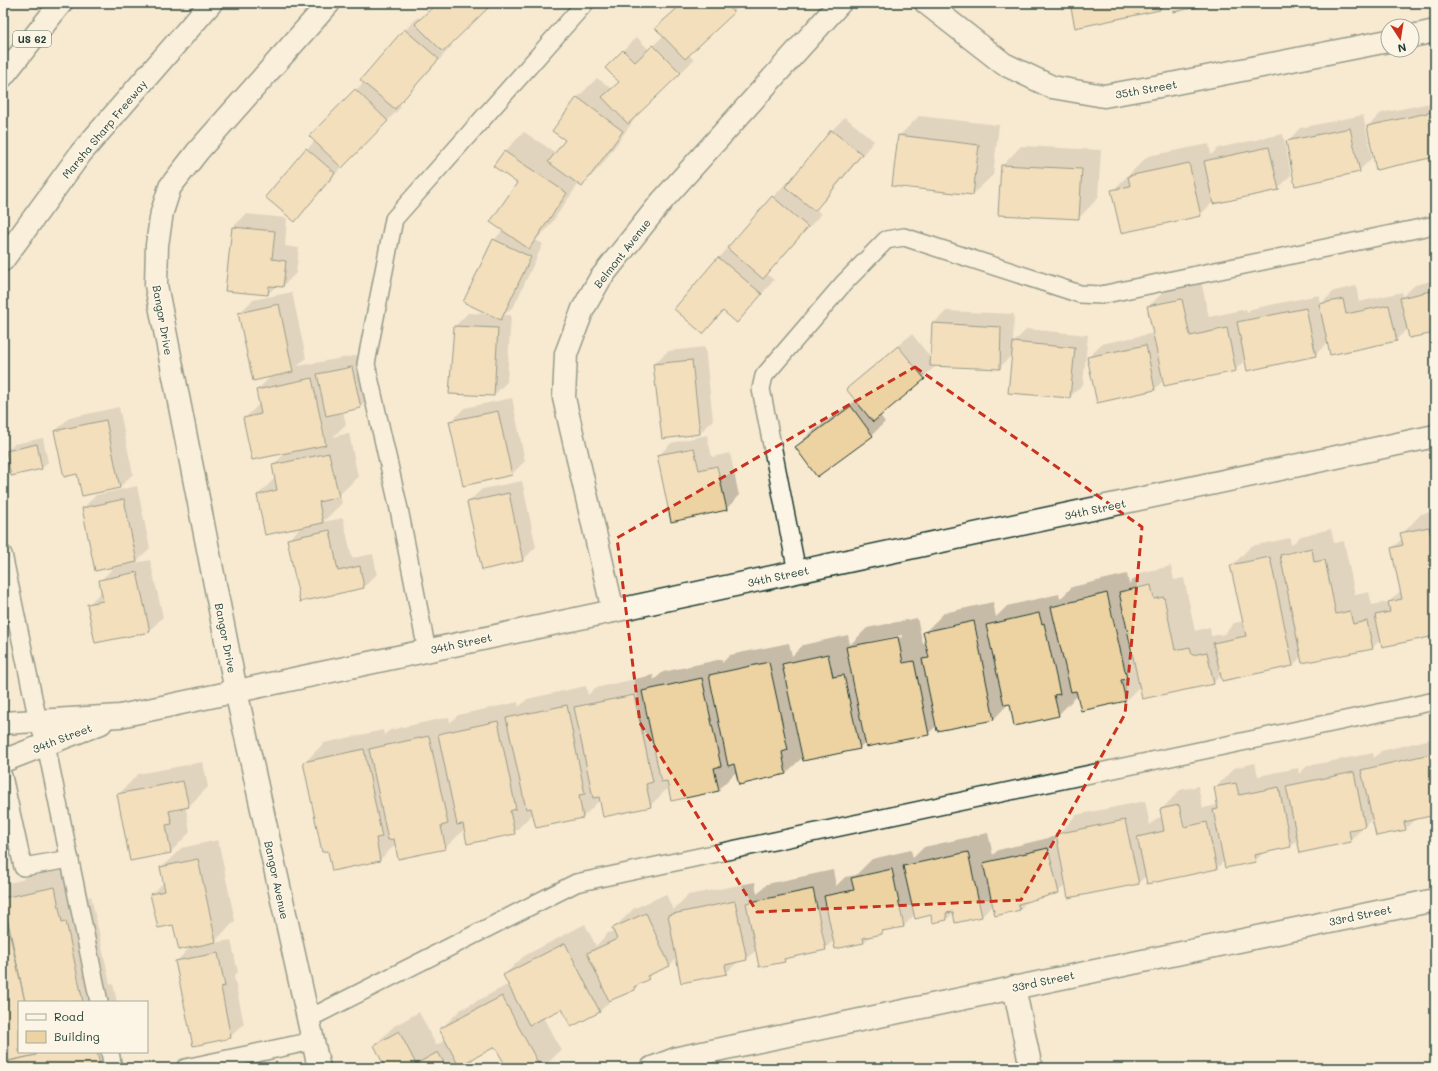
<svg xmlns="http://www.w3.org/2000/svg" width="1438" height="1071" viewBox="0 0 1438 1071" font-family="Mali,sans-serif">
<rect width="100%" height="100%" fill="#f8ead1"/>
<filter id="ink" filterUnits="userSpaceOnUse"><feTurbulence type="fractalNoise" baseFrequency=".025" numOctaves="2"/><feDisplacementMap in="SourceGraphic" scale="8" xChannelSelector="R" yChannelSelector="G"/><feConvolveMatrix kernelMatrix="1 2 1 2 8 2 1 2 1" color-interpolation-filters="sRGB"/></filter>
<g filter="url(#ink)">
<g fill="#0003" fill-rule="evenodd">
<polygon points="438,3 491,3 450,44 452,46 398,105 401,107 342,167 295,221 307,149 315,141 310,136 364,82 361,79 405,30 418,17 421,19"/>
<polygon points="683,3 743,3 688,54 694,60 641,110 601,166 582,185 579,183 548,228 536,240 543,244 514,306 504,315 511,315 507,382 494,395 455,326 468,313 491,314 494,240 503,230 519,183 495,166 505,151 524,132 556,153 566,140 553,130 578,97 597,78 612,89 620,82 619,55 637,37 649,50 664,35 657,28"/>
<polygon points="1071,3 1166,3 1160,9 1076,27"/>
<polygon points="1435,102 1435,156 1368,126 1381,113"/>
<polygon points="1363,115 1372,158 1359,171 1287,142 1300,128"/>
<polygon points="919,116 999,125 993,175 973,194 899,136"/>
<polygon points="845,117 874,141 828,197 816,209 821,214 767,274 774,280 750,308 737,321 724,311 703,333 719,258 773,197 786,183 788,185 832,130"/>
<polygon points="1283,134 1291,175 1278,189 1214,201 1200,215 1113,190 1148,156 1209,144 1211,155 1218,148"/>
<polygon points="1021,146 1101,150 1098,198 1079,218 1002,166"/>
<polygon points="246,214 287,218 285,246 299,248 296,273 283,286 277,285 268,294 233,227"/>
<polygon points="1201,280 1209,317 1246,309 1247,313 1251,309 1319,295 1321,304 1334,291 1356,286 1359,302 1402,292 1403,296 1415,285 1435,280 1435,332 1408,328 1396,340 1328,342 1315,355 1246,359 1235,370 1164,380 1155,389 1088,358 1101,344 1154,333 1148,307 1168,287"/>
<polygon points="292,292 306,358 298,366 365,354 373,394 360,407 343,411 346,424 333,437 349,433 358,477 340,494 342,503 323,522 343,518 352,558 373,554 377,574 364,587 301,600 288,540 301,527 258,495 276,477 273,465 286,452 244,419 260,403 257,390 271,376 239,313 253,300"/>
<polygon points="946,311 1014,314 1013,343 1027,329 1088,335 1083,384 1070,397 1012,355 999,368 937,365 880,415 885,422 872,435 796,447 809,434 856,399 848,389 861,376 912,334 931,358 933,324"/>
<polygon points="705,347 713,420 700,433 654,364 668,351"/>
<polygon points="512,398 525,461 512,474 451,422 464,408"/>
<polygon points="119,407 133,474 120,487 78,473 55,431 69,418"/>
<polygon points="707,435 712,457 730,453 739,496 726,509 658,456 671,443"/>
<polygon points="43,438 48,462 42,468 7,451 14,444"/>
<polygon points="522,481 536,547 523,560 468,502 482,489"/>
<polygon points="137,486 150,548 135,563 150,560 163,617 149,631 88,605 102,591 100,581 115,566 83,508 96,495"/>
<path d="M1435,511V635L1381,639L1372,648L1302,656L1293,665L1222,680L1221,675L1213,683L1140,686L1126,700L1078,695L1058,715L1010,702L994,719L936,726L928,734L866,742L859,748L803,757L786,773L739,783L737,771L718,790L669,787L650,806L600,800L583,817L536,827L533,813L514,833L465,829L445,848L396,844L380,860L305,762L324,743L383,730L384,735L390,730L449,717L450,723L458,715L518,702L519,707L527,699L586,686L588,695L595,688L653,675L654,680L663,672L722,659V663L730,655L789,643L792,656L803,645L848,635L850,645L867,628L917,618L923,644L927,643L925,632L944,613L993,602L996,617L1007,606L1059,594L1060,599L1072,587L1127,574L1129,584L1140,573L1171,566L1174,580L1184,578L1195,631L1210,627L1211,636L1224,634L1234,623L1244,621L1232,566L1251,546L1290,538L1291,545L1301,536L1331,529L1334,543L1344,541L1355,595L1369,592L1372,605L1386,602L1387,604L1401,590L1392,548L1403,538L1402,534L1421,514ZM902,635L903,637L868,644V642Z"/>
<polygon points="1435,738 1435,814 1415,819 1405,829 1373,818 1350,841 1298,839 1291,846 1264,852 1255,861 1225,860 1217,868 1147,883 1146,876 1138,883 1067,884 1058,892 1028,901 1020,909 994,904 982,916 956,922 954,912 947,919 932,914 915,914 904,926 886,930 882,933 871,936 864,942 836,948 834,940 825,949 787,958 784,961 757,949 747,959 739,961 726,973 677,958 670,965 655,972 634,989 613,998 600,1011 562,1008 543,1017 561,1050 543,1068 508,1068 496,1046 472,1058 475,1064 471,1068 381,1068 385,1064 375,1045 394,1026 419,1012 436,1045 446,1040 441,1029 460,1010 509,984 504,975 524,956 585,924 596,946 608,933 615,931 614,928 633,909 666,894 673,910 688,895 755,882 757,894 767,884 833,870 836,886 845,877 856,875 872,859 911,850 913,858 924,847 988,833 993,855 998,850 1057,836 1076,815 1145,801 1150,825 1157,818 1162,817 1161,810 1180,790 1198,786 1203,808 1218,805 1215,788 1234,768 1255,763 1258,776 1298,768 1299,774 1307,766 1373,753 1374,758 1381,751"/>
<polygon points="203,762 208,787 186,809 190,832 171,852 119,794 138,774"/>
<polygon points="218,840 235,921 213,943 231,940 238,972 234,976 244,1024 230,1037 177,961 191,946 151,895 164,882 161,868 181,848"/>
<polygon points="80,862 88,897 91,896 110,984 113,984 117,1002 19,1002 19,1052 112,1052 99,1064 81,1068 7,1068 6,1061 3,1061 3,884 22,880 29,873"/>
</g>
<g fill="#edd2a2" stroke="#1f3d34">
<polygon points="437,3 489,3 491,5 443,52 415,24"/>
<polygon points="683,3 725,3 734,13 685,59 655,28"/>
<polygon points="1070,3 1159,3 1160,10 1075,28"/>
<polygon points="1171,3 1217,3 1173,12"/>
<polygon points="404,29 439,59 395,109 360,80"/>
<polygon points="653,45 681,73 628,124 602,97 619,82 605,68 623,50 635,62"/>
<polygon points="355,89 388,121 342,168 309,136"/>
<polygon points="577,97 623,131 582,187 548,162 565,140 552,131"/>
<polygon points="1432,112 1435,128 1435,157 1376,170 1367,126"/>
<polygon points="1350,128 1360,172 1295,186 1286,141"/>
<polygon points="831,130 862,154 815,211 785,187"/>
<polygon points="898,135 979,145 973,195 892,186"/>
<polygon points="1269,147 1279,190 1213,204 1204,161"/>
<polygon points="306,148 335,173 295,222 265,197"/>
<polygon points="504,151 567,193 529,249 490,222 517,183 493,166"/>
<polygon points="1189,163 1201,216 1121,233 1111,190 1130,186 1128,176"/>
<polygon points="1001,165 1082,169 1079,219 998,215"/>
<polygon points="772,196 808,227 763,279 727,248"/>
<polygon points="232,227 275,231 272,259 286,261 283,287 269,286 268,295 225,291"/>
<polygon points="493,239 531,257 501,320 463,302"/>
<polygon points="718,257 762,294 737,323 723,311 703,334 674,309"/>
<polygon points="1435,290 1435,333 1409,338 1400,298"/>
<polygon points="1182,299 1190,336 1227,328 1236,371 1164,386 1147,306"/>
<polygon points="1343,299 1346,314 1389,305 1397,341 1330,355 1319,304"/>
<polygon points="279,304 293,372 253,381 238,313"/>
<polygon points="1306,308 1316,356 1247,371 1237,322"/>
<polygon points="932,323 1001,327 1000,369 930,366"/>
<polygon points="454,326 498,328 494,396 449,394"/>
<polygon points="1013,342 1075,348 1070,398 1008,393"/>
<polygon points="1146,345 1155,390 1097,403 1087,357"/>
<polygon points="898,346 925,379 873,422 846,389"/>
<polygon points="692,360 700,434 662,439 653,364"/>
<polygon points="352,367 361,408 326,416 317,374"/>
<polygon points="312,378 326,445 252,460 243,418 261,414 256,390"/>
<polygon points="851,406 873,436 817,477 795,447"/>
<polygon points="498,411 512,475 463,486 449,421"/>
<polygon points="106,420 120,488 82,496 77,474 64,477 54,431"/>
<polygon points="37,444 42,469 11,476 6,451"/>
<polygon points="694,448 699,470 717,466 727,510 671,522 657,455"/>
<polygon points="329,453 339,497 319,502 323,523 265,535 257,495 277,490 272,465"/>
<polygon points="509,493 523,561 482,570 467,502"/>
<polygon points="124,499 137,562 95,571 82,508"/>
<polygon points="1429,527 1435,556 1435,636 1382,647 1375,615 1390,612 1388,602 1402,599 1391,548 1403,545 1400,533"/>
<polygon points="330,530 338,571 360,566 364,588 300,602 287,539"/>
<polygon points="1312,548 1314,562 1325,560 1336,614 1350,611 1353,624 1367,621 1373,649 1302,663 1280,555"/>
<polygon points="1270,557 1293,666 1222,681 1213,643 1246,636 1230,565"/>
<polygon points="137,572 150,632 95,643 87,604 103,601 99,580"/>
<polygon points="1151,585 1154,599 1164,597 1175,650 1190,647 1192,655 1207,652 1214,684 1142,699 1119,592"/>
<polygon points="1107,593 1127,679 1121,680 1126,701 1081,711 1076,691 1071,692 1051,607"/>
<polygon points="1039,613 1042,624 1044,623 1060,694 1054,695 1059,716 1014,726 1010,704 1004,705 986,625"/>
<polygon points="974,621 994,720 937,731 922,659 929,658 923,632"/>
<polygon points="898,637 903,663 914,661 929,735 866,747 846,647"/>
<polygon points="828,654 833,677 844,675 860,749 803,761 782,664"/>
<polygon points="769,662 788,750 782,752 786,774 739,785 734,764 728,766 709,675"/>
<polygon points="702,678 721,766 714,768 719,791 671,801 667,781 661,782 642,691"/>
<polygon points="634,695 653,782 646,784 651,807 603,817 599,797 593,798 574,707"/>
<polygon points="567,705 585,794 579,795 583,818 536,828 531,808 526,809 506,718"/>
<polygon points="498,721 516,809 510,811 515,834 467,844 463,824 457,825 438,734"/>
<polygon points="429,736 448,824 441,826 446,849 398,859 394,839 388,840 369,749"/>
<polygon points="364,749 382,837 376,838 380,861 332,871 328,851 322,852 303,762"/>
<polygon points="1435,749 1435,761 1432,750"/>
<polygon points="1430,754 1435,778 1435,815 1404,822 1406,830 1376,836 1361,770"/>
<polygon points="1354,772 1365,827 1349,830 1351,842 1300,853 1286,786"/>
<polygon points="183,781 189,807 169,811 172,824 166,825 171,853 130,861 117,794"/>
<polygon points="1236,783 1239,795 1279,787 1291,847 1254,855 1256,862 1225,868 1213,810 1218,809 1214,787"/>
<polygon points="1179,805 1184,827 1207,822 1217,869 1147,884 1137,837 1164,831 1160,809"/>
<polygon points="1125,820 1139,884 1068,898 1056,834"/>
<polygon points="1048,848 1059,893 1018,904 1020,910 995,916 983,863"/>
<polygon points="968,852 982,917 955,923 953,912 946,913 947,920 932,923 931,915 915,919 903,866"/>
<polygon points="198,859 216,942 179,950 173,925 158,928 150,894 165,891 160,867"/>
<polygon points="892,869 904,927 882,931 882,934 863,938 864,943 835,949 824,896 854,890 851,878"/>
<polygon points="55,887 62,922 66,921 83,1002 25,1002 3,898"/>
<polygon points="813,889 826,950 784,959 785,962 759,967 746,903"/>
<polygon points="735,901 747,960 725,965 727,974 681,983 668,915"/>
<polygon points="3,904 25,1002 19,1002 19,1052 36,1052 36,1055 3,1062"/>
<polygon points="646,913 670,966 647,976 649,979 634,987 635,990 609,1001 587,953 617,939 612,928"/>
<polygon points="565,943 600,1012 571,1027 562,1009 529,1025 503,975"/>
<polygon points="218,953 225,986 221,987 231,1038 193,1046 175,961"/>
<polygon points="502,996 541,1068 507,1068 495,1047 459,1066 439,1029"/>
<polygon points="399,1031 416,1064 438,1052 447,1068 385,1068 374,1045"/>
<polygon points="36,1052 97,1052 100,1065 86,1068 6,1068 5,1062 36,1055"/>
</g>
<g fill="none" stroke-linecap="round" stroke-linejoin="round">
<defs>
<g id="service">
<polyline points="3,554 38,721 46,745 99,1002"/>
<polyline points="797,572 761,389 764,376 843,284 886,240 904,237 1080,294 1101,295 1435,225"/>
<polyline points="427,651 399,509 366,364 394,219 585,3"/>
<polyline points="3,776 23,867 70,859"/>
<polyline points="308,1019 576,883 1435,701"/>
<polyline points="110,1052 113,1068"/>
<polyline points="185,1068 313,1041"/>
</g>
<g id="minor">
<polyline points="926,3 1004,64 1052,87 1104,96 1171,84 1388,41"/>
<polyline points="1412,36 1435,31"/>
<polyline points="613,611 564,398 566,354 583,309 600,279 662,201 840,3"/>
<polyline points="1014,987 1031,1068"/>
<polyline points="319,1068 236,691 156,285 157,245 162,212 170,187 198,151 329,3"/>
<polyline points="652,1068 678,1058 1435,900"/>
</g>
<g id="secondary">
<polyline points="3,260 81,153 211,3"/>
<polyline points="3,723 120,716 1435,436"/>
<polyline points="3,761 101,723"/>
</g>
<polyline id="motorway" points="3,76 61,3"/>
</defs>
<use href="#service" stroke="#1f3d34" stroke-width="20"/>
<use href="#minor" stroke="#1f3d34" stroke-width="25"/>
<use href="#secondary" stroke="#1f3d34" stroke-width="25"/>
<use href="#motorway" stroke="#1f3d34" stroke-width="25"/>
<use href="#service" stroke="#fcf5e5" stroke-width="17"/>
<use href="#minor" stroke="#fcf5e5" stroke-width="22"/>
<use href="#secondary" stroke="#fcf5e5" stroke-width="22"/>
<use href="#motorway" stroke="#fcf5e5" stroke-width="22"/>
</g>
</g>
<path d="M0 0H1438V1071H0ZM915,367L1142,527L1125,714L1021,900L757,912L640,723L617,538Z" fill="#f8ead1" fill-opacity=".55" fill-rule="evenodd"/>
<path fill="none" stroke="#c8321e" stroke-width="3" stroke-dasharray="8 5" stroke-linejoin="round" d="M915,367L1142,527L1125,714L1021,900L757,912L640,723L617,538Z"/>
<g text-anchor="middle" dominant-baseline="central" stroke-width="3.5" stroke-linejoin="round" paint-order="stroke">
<rect fill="#fcf5e5" stroke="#617469" stroke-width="1" x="13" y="31" width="38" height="16" rx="3"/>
<g font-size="10" font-weight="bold" fill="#1f3d34">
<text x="32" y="39">US 62</text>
</g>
<g font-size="11" fill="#1f3d34" stroke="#fcf5e5">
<text transform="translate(1146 89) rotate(-10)">35th Street</text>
<text transform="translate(104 129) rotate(-50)">Marsha Sharp Freeway</text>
<text transform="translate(622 253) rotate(-52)">Belmont Avenue</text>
<text transform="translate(163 320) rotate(80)">Bangor Drive</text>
<text transform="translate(1095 509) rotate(-12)">34th Street</text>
<text transform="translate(778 576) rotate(-12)">34th Street</text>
<text transform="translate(226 638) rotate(79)">Bangor Drive</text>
<text transform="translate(461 643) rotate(-12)">34th Street</text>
<text transform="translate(62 738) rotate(-21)">34th Street</text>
<text transform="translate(277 880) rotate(78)">Bangor Avenue</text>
<text transform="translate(1360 915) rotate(-12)">33rd Street</text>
<text transform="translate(1043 981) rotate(-12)">33rd Street</text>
</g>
</g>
<rect width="1438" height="1071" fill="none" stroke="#fcf5e5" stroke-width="16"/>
<rect x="8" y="8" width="1422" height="1055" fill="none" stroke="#1f3d34" stroke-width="1.5" filter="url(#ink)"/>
<rect x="18" y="1001" width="130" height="52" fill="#fcf5e5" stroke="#a4ab9e"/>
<rect x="26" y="1014" width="20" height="6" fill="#fcf5e5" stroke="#a4ab9e"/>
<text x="54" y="1021" font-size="12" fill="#1f3d34">Road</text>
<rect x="26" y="1031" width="20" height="12" fill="#edd2a2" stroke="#a4ab9e"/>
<text x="54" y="1041" font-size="12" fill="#1f3d34">Building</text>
<g transform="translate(1400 38) rotate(168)"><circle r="19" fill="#fcf5e5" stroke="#a4ab9e"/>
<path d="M0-3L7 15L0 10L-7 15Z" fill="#c8321e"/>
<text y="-6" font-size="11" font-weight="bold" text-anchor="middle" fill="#1f3d34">N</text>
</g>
</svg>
